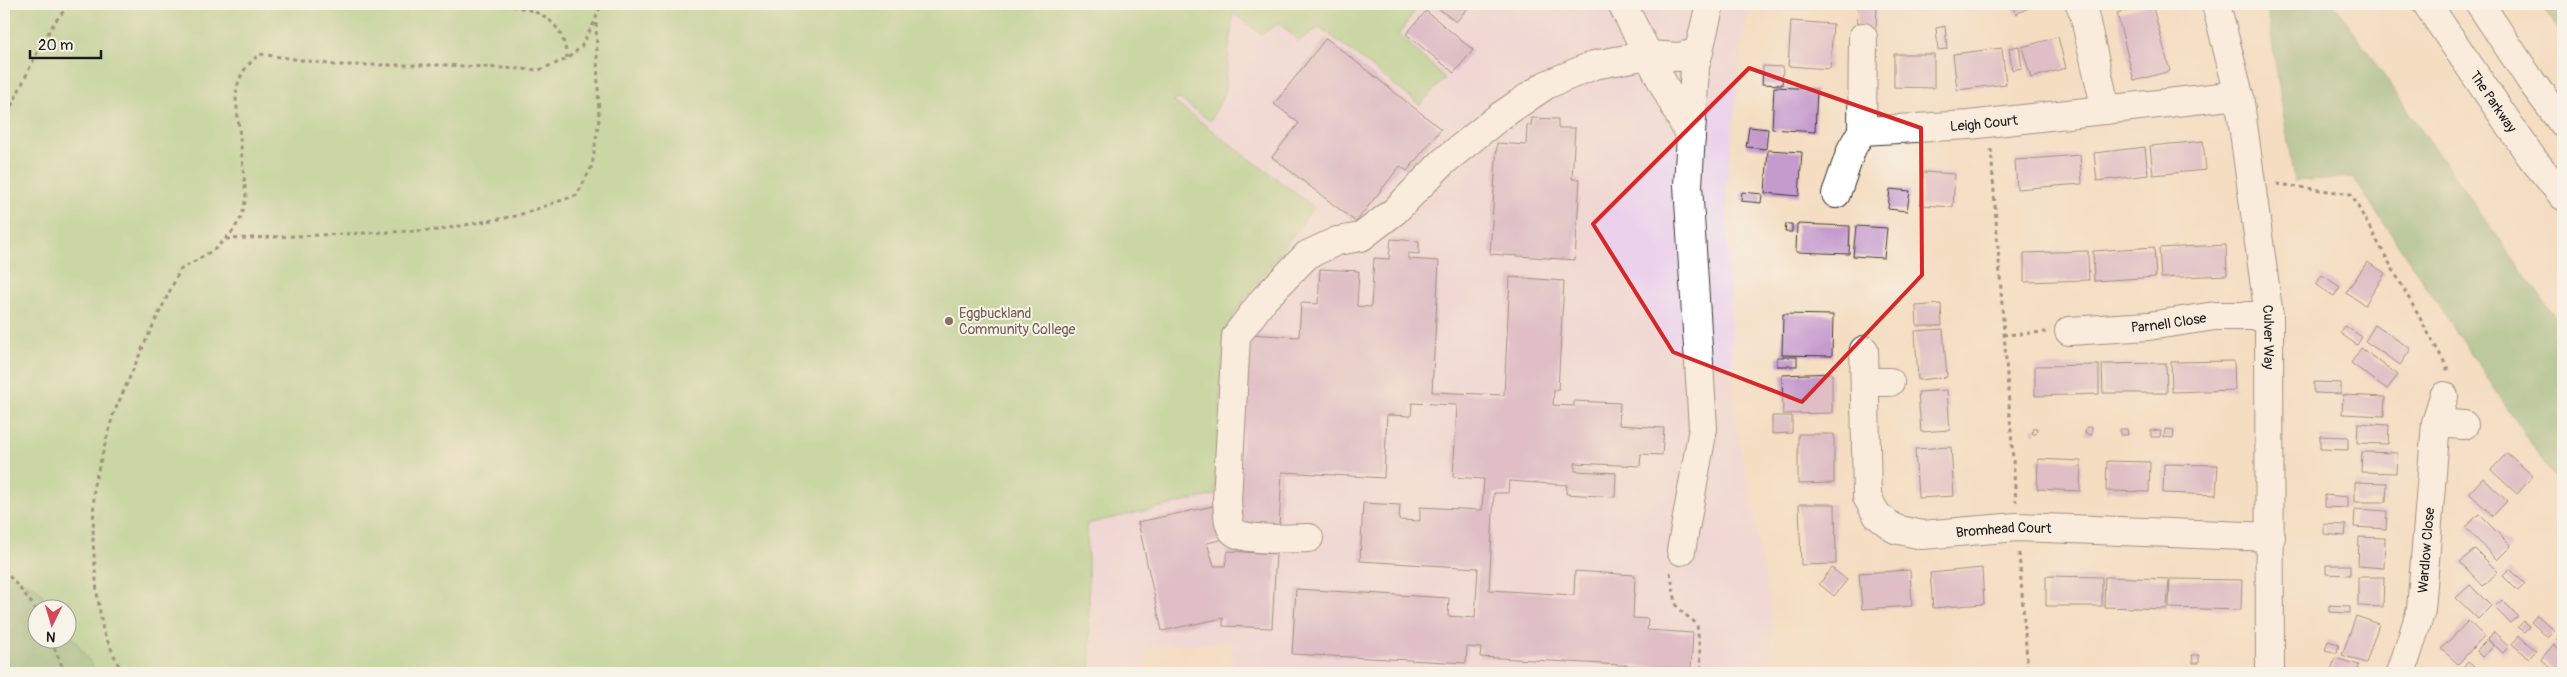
<svg xmlns="http://www.w3.org/2000/svg" width="2567" height="677" viewBox="0 0 2567 677" font-family="Pangolin,sans-serif">
<rect width="100%" height="100%" fill="#f7f3e8"/>
<filter id="ink" filterUnits="userSpaceOnUse"><feTurbulence type="fractalNoise" baseFrequency=".02" numOctaves="2"/><feDisplacementMap in="SourceGraphic" scale="10" xChannelSelector="R" yChannelSelector="G"/><feConvolveMatrix kernelMatrix="1 2 1 2 8 2 1 2 1" color-interpolation-filters="sRGB"/></filter>
<filter id="wash" filterUnits="userSpaceOnUse"><feTurbulence type="fractalNoise" baseFrequency=".0096" numOctaves="4" result="noise"/><feDisplacementMap in="SourceGraphic" scale="20" xChannelSelector="R" yChannelSelector="G"/><feGaussianBlur stdDeviation="1.12" result="paint"/><feColorMatrix in="noise" values="0 0 0 0 0 0 0 0 0 0 0 0 0 0 0 0 0 1.4 0 .05"/><feComposite in="paint" operator="in"/></filter>
<g filter="url(#wash)">
<rect width="100%" height="100%" fill="#f4ddc1"/>
<polygon fill="#ebd1eb" points="676,4 1750,4 1741,47 1726,191 1734,412 1773,624 1768,673 1231,673 1232,642 1146,646 1143,673 135,673"/>
<polygon fill="#97ce81" stroke="#5a754e" points="4,4 1417,4 1418,6 1399,34 1445,78 1420,105 1320,27 1298,41 1279,23 1262,34 1233,13 1224,95 1210,121 1180,99 1173,101 1314,207 1242,303 1224,331 1215,495 1087,524 1091,673 98,673 68,631 68,610 53,609 36,587 6,574 4,570"/>
<g fill="#79b16f" stroke="#4a6646">
<polygon points="2266,4 2335,4 2419,127 2563,328 2563,491 2353,177 2294,181"/>
<polygon points="2541,4 2563,4 2563,37"/>
<polygon points="4,571 6,574 36,587 53,609 38,610 38,640 68,640 68,631 98,673 4,673"/>
</g>
<g id="blocks">
<g fill="#c59acd">
<polygon points="1433,4 1471,4 1456,22"/>
<polygon points="1858,4 1877,5 1876,28 1857,26"/>
<polygon points="2011,4 2034,4 2035,5 2016,14"/>
<polygon points="2152,4 2170,71 2134,81 2117,13"/>
<polygon points="1426,11 1473,50 1454,73 1406,34"/>
<polygon points="1791,21 1833,24 1830,69 1788,66"/>
<polygon points="1945,26 1947,49 1938,50 1936,28"/>
<polygon points="2058,37 2066,68 2031,78 2022,47"/>
<polygon points="1326,38 1441,129 1407,171 1400,166 1356,222 1272,157 1299,123 1274,104"/>
<polygon points="2019,46 2022,68 2012,70 2009,48"/>
<polygon points="2002,48 2006,84 1957,90 1953,54"/>
<polygon points="1894,54 1934,54 1934,88 1894,87"/>
<polygon points="1763,66 1783,67 1782,85 1762,84"/>
<polygon points="1774,87 1817,89 1815,132 1772,129"/>
<polygon points="1532,118 1558,119 1558,128 1575,128 1572,179 1580,179 1575,260 1490,254 1497,143 1526,145 1527,125 1531,126"/>
<polygon points="1749,127 1768,129 1766,149 1746,147"/>
<polygon points="2203,141 2206,170 2153,175 2150,146"/>
<polygon points="2145,147 2148,175 2097,181 2094,153"/>
<polygon points="1768,150 1802,152 1799,196 1765,193"/>
<polygon points="2080,155 2082,184 2017,189 2015,160"/>
<polygon points="1923,172 1955,174 1953,207 1921,205"/>
<polygon points="1890,189 1910,191 1907,211 1888,209"/>
<polygon points="1742,192 1762,194 1761,203 1741,201"/>
<polygon points="1786,224 1792,224 1792,232 1785,232"/>
<polygon points="1797,224 1850,226 1849,254 1796,252"/>
<polygon points="1856,226 1887,228 1884,258 1853,256"/>
<polygon points="1391,239 1419,241 1419,254 1408,253 1408,259 1439,261 1432,392 1504,395 1510,277 1564,281 1558,390 1554,390 1553,405 1574,406 1574,401 1620,403 1619,425 1664,428 1662,455 1641,454 1640,466 1575,463 1575,471 1616,473 1615,497 1566,494 1567,485 1509,481 1508,493 1494,493 1489,590 1574,595 1575,571 1635,575 1633,618 1648,619 1647,630 1693,633 1691,669 1480,657 1481,648 1467,647 1466,663 1292,654 1296,589 1449,598 1448,616 1475,618 1478,568 1360,561 1363,503 1400,505 1399,520 1420,521 1420,507 1482,510 1484,479 1453,477 1457,405 1412,403 1411,416 1387,415 1384,478 1282,472 1279,527 1238,524 1248,334 1299,337 1301,303 1318,304 1320,269 1359,271 1357,306 1371,307 1374,258 1389,259"/>
<polygon points="2226,245 2227,275 2161,278 2159,248"/>
<polygon points="2154,247 2156,277 2094,281 2093,251"/>
<polygon points="2088,251 2089,280 2024,282 2024,253"/>
<polygon points="2367,262 2385,273 2365,305 2346,293"/>
<polygon points="2322,275 2340,287 2334,296 2316,285"/>
<polygon points="1941,304 1942,326 1917,326 1916,306"/>
<polygon points="1783,314 1833,315 1832,356 1782,355"/>
<polygon points="2375,325 2411,349 2400,365 2365,341"/>
<polygon points="2345,326 2362,337 2357,345 2340,333"/>
<polygon points="1943,329 1947,377 1918,380 1915,331"/>
<polygon points="2361,348 2398,375 2387,389 2351,363"/>
<rect x="1777" y="357" width="20" height="9"/>
<polygon points="2234,361 2235,390 2172,392 2171,362"/>
<polygon points="2166,363 2167,393 2103,393 2102,364"/>
<polygon points="2099,365 2099,394 2035,396 2035,366"/>
<polygon points="1832,373 1832,413 1783,414 1782,375"/>
<polygon points="2314,382 2341,383 2341,394 2314,393"/>
<polygon points="1947,390 1950,430 1921,432 1918,392"/>
<polygon points="2343,395 2385,397 2384,416 2342,414"/>
<polygon points="1772,416 1792,416 1792,433 1772,434"/>
<polygon points="2358,423 2389,425 2388,444 2357,443"/>
<polygon points="2086,427 2092,427 2092,435 2085,434"/>
<polygon points="2033,428 2037,428 2036,434 2032,434"/>
<polygon points="2120,429 2127,429 2128,435 2120,435"/>
<polygon points="2165,429 2174,430 2173,438 2164,437"/>
<polygon points="2151,430 2161,431 2160,437 2151,437"/>
<polygon points="1798,434 1834,434 1834,483 1798,484"/>
<polygon points="2320,436 2348,437 2348,450 2320,449"/>
<polygon points="1951,447 1954,496 1918,498 1915,449"/>
<polygon points="2362,452 2397,453 2396,473 2361,472"/>
<polygon points="2507,453 2533,476 2517,494 2491,470"/>
<polygon points="2038,459 2081,461 2080,491 2037,489"/>
<polygon points="2107,461 2150,462 2149,492 2106,491"/>
<polygon points="2164,464 2218,465 2216,495 2163,493"/>
<polygon points="2483,478 2507,501 2493,516 2469,493"/>
<polygon points="2355,482 2387,483 2386,502 2355,502"/>
<polygon points="2325,495 2348,497 2348,508 2325,507"/>
<polygon points="1799,504 1835,504 1836,564 1801,565"/>
<polygon points="1218,505 1224,539 1207,543 1214,566 1225,566 1228,551 1276,554 1272,628 1223,626 1223,618 1162,631 1138,522"/>
<polygon points="2355,509 2387,511 2386,529 2354,527"/>
<polygon points="2479,514 2511,546 2497,560 2465,527"/>
<polygon points="2324,524 2346,525 2345,536 2324,534"/>
<polygon points="2359,537 2385,538 2384,568 2358,566"/>
<polygon points="2475,549 2498,572 2483,586 2460,562"/>
<polygon points="2326,565 2350,565 2350,575 2326,574"/>
<polygon points="1832,568 1847,580 1834,596 1819,584"/>
<polygon points="1982,568 1984,604 1933,608 1930,573"/>
<polygon points="2510,569 2525,584 2518,591 2503,576"/>
<polygon points="1910,570 1912,606 1862,609 1859,573"/>
<polygon points="2046,576 2102,577 2102,606 2046,606"/>
<polygon points="2105,577 2169,579 2167,609 2104,607"/>
<polygon points="2358,577 2384,577 2383,607 2358,606"/>
<polygon points="2170,579 2242,580 2241,610 2169,608"/>
<polygon points="2470,585 2491,606 2478,619 2456,598"/>
<polygon points="2502,600 2518,616 2510,623 2494,607"/>
<polygon points="2329,605 2350,606 2350,613 2329,612"/>
<polygon points="2537,615 2555,631 2548,638 2531,622"/>
<polygon points="2356,616 2379,624 2366,663 2342,655"/>
<polygon points="2468,621 2484,636 2458,664 2441,649"/>
<polygon points="2524,621 2530,626 2525,632 2518,627"/>
<polygon points="2563,631 2563,644 2557,639"/>
<polygon points="2494,632 2509,646 2503,653 2488,639"/>
<polygon points="2519,636 2536,651 2529,658 2512,644"/>
<polygon points="2487,640 2494,646 2482,657 2476,651"/>
<polygon points="2328,641 2339,644 2337,653 2325,650"/>
<polygon points="2554,644 2563,653 2563,673 2557,673 2541,659"/>
<polygon points="2192,655 2199,655 2199,663 2193,663"/>
<polygon points="2335,658 2359,665 2357,673 2330,673"/>
<polygon points="2468,662 2481,673 2467,673 2462,669"/>
</g>
</g>
</g>
<g filter="url(#ink)">
<use href="#blocks" fill-opacity="0" stroke="#3c3935" stroke-width="1"/>
<g fill="none" stroke-linecap="round" stroke-linejoin="round">
<defs>
<g id="minor">
<polyline points="1622,4 1691,138"/>
<polyline points="2080,4 2084,14 2106,110"/>
<path id="s1" d="M2216,4L2239,95L2269,316L2270,673"/>
<path id="s2" d="M1862,131L1969,125L2239,95"/>
<polyline points="1836,194 1852,148 1862,131 1863,37"/>
<path id="s3" d="M2069,331L2149,326L2215,316H2269"/>
<path id="s4" d="M1864,350L1867,497L1877,515L1895,529L1922,535L2017,527L2271,537"/>
<polyline points="1865,382 1890,382"/>
<polyline points="2436,423 2464,425"/>
<path d="M1309,538C1294,538 1242,542 1233,531C1227,523 1228,510 1227,500L1236,336L1264,299L1307,255L1337,241L1361,237L1395,211L1443,162L1499,117L1546,85L1594,65L1648,55L1679,57L1699,52"/>
<polyline points="1681,551 1703,428 1688,185 1695,67 1710,4"/>
<path id="s5" d="M2401,673L2421,610L2436,423L2444,396"/>
</g>
<g id="highway">
<path id="s6" d="M2427,4L2532,158L2563,196"/>
<polyline points="2480,4 2531,81 2563,124"/>
</g>
</defs>
<use href="#minor" stroke="#3c3935" stroke-width="30"/>
<use href="#highway" stroke="#3c3935" stroke-width="30"/>
<g stroke="#3c3935" stroke-width="3" stroke-dasharray="4 4" stroke-linecap="butt">
<path d="M496,4C534,9 562,14 567,58"/>
<path d="M4,120C21,91 47,20 72,4"/>
<polyline points="1991,149 2016,502"/>
<polyline points="2277,184 2351,194 2447,367 2447,371"/>
<polyline points="226,239 437,230 516,216 577,195 592,166 599,119 596,22"/>
<polyline points="2003,335 2046,332"/>
<polyline points="4,480 4,509"/>
<polyline points="2019,553 2028,673"/>
<polyline points="4,570 28,598 38,613"/>
<polyline points="1670,572 1677,608 1697,624 1702,673"/>
<polyline points="51,640 65,673"/>
<path d="M122,673L103,631L97,593L93,542L94,485L113,415L147,338L180,270L215,249L233,231L242,216L246,197L236,98C237,78 244,67 260,54L335,65H446L539,70L567,59L581,47L595,21L601,4"/>
</g>
<use href="#minor" stroke="#fff" stroke-width="28"/>
<use href="#highway" stroke="#fff" stroke-width="28"/>
</g>
</g>
<path d="M0 0H2567V677H0ZM1749,68L1921,128L1922,275L1802,402L1673,352L1593,224Z" fill="#f4ddc1" fill-opacity=".55" fill-rule="evenodd"/>
<path fill="none" stroke="#d62828" stroke-width="4" stroke-linejoin="round" d="M1749,68L1921,128L1922,275L1802,402L1673,352L1593,224Z"/>
<circle fill="#8d6e63" stroke="#f7f3e8" stroke-width="2" cx="949" cy="321" r="5"/>
<g text-anchor="middle" dominant-baseline="central" stroke-width="4" stroke-linejoin="round" paint-order="stroke">
<g font-size="14" fill="#1c1c1c" stroke="#f7f3e8">
<text stroke="none"><textPath href="#s6" startOffset="118">The Parkway</textPath></text>
<text stroke="none"><textPath href="#s2" startOffset="122">Leigh Court</textPath></text>
<text stroke="none"><textPath href="#s3" startOffset="100">Parnell Close</textPath></text>
<text stroke="none"><textPath href="#s1" startOffset="338">Culver Way</textPath></text>
<text stroke="none"><textPath href="#s4" startOffset="300">Bromhead Court</textPath></text>
<text stroke="none"><textPath href="#s5" startOffset="126">Wardlow Close</textPath></text>
</g>
<g font-size="14" fill="#785e54" stroke="#f7f3e8" text-anchor="start">
<text x="959" y="313">Eggbuckland<tspan x="959" dy="16">Community College</tspan></text>
</g>
</g>
<rect width="2567" height="677" fill="none" stroke="#f7f3e8" stroke-width="20"/>
<g transform="translate(52 624) rotate(185)"><circle r="24" fill="#f7f3e8" stroke="#9f9d96"/>
<path d="M0-4L9 19L0 12L-9 19Z" fill="#d1495b"/>
<text y="-8" font-size="14" font-weight="bold" text-anchor="middle" fill="#1c1c1c">N</text>
</g>
<path d="M30 50v8h71v-8" fill="none" stroke="#1c1c1c" stroke-width="2.5"/>
<text x="38" y="50" font-size="15" fill="#1c1c1c" stroke="#f7f3e8" stroke-width="4" paint-order="stroke">20 m</text>
</svg>
